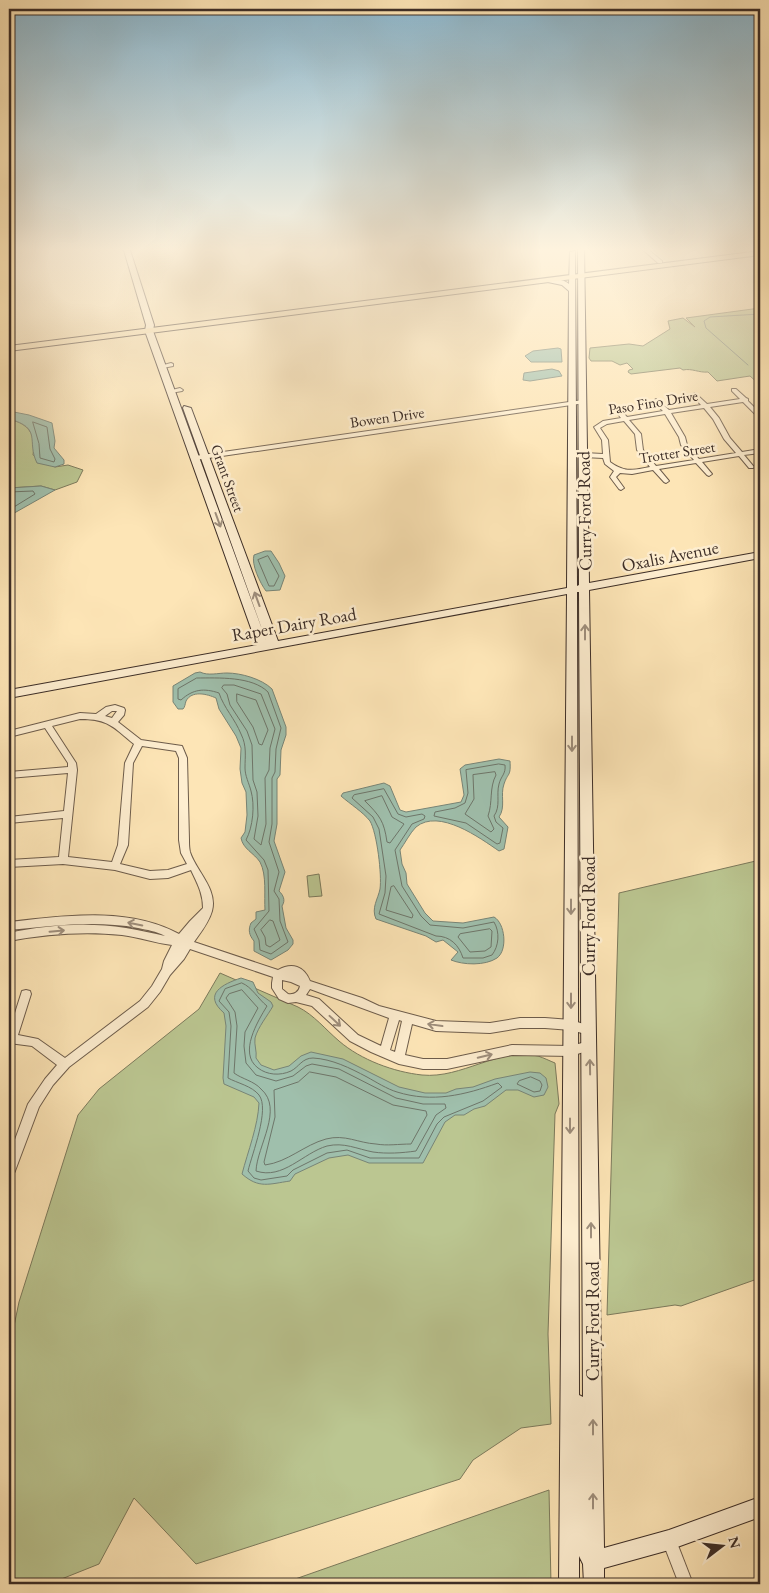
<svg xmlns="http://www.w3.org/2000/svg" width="769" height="1593" viewBox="0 0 769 1593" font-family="'EB Garamond',serif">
<rect width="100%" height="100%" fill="#fde5b6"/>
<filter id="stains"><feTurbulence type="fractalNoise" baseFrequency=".004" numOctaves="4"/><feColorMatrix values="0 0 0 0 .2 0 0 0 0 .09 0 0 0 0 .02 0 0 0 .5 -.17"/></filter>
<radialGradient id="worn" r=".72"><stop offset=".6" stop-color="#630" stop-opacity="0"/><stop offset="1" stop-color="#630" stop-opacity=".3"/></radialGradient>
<g fill="#bbc691" stroke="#7c7a5c">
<path d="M760,308V385L750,376L717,381L708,372C699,373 692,368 683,370L680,368L631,374L628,372L629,370L633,369L627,363L620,365L612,361H591L589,358L590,348L629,344L643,346L670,329L668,321L683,318L695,327L686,318Z"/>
<path d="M9,419C29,424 36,434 33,455L55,467L68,465L83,470L77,482L55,490L41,486L9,488Z"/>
<polygon points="760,860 760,1278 681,1306 675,1305 607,1315 619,893"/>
<polygon points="319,874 322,896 309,897 307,876"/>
<path d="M220,973L298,1007C314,1015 325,1029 339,1041C361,1060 394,1072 422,1075C462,1079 498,1047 538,1056C544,1058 550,1061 555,1063L559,1104L555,1114L548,1334L551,1424L521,1428L473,1460L460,1479L196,1564L134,1498L99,1564L49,1584H9V1350L19,1302L78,1115L99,1089L199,1009Z"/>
<polygon points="549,1490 551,1584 281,1584"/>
</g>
<g fill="#9fbfac" stroke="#788577">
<polygon points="558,348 561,349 562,362 531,362 525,356 533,351"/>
<polygon points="552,369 559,371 562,376 530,381 523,380 524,373"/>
<path d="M9,411L29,415L52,423L55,441L54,448L64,460V464L55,467L37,463C26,441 43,428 9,419Z"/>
<polygon points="41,486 55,490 9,516 9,488"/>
<path d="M265,551H271L279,563L285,576L280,590L266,591C260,583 251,564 254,555Z"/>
<path d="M200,672C208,676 218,673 227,673C241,673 262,679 272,689L286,727V735L281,750L280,775L277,779V824L274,841L285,872L279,891C283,895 286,900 282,906L286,928L293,940V944L288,950L271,960L254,951V941C249,935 248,930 251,923L256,919V912L265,910C264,896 267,875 260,862C254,853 243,849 241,838L245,832L247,815L246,792L242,783L240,769L241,748L236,736L219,709L216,698C207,694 192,690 186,701C185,704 185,707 183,709H178L173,702V686L195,673Z"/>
<path d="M499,759L510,761C511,777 508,772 504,784C500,795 506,807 499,817L508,827L504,849L499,851C480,838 439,808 416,827C410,833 405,843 400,850L402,864L406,873L407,884L425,913L433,921L463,923L494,917C505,923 508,950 497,958C485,966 463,965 451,960L458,952L443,940L436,942L426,936L376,919C371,908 378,899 380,889C382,875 377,833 370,821C363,812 350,804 341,796L343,793L384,783L390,786L400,810L406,812L461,802L464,795L460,769L465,765Z"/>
<path d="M241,978L253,982L258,993L271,1002L273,1006C268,1015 258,1027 255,1038C254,1045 257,1051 256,1058L261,1065L274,1070L289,1066L301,1056L311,1052L343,1059L399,1087L425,1093H446L456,1089L473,1087L495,1079L530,1072L540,1073L546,1078L548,1087L544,1095L534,1097L518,1090H506L485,1106L474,1109L464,1115H455L445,1122L423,1163H369L348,1155L329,1158L295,1174L290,1181C269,1184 259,1189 242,1174C248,1151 258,1126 259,1103L254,1097L224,1084L223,1078L226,1026L224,1013C202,994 223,984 241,978Z"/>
</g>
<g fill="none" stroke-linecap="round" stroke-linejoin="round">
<g stroke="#6e766a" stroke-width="1">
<polygon points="33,422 47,427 50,449 55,459 54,462 40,458 39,444"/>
<polyline points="9,492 33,491 35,494 9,510"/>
<polygon points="268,556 279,576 274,586 269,586 258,560"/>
<path d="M197,678C218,678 252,676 268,692L281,728L276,749L275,772L272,778V824L269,842L279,872L274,891L279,899L280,921L288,942L271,954L260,950L259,940L254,929L269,911L268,870L264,860L246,840C253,827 255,805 251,791C249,783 245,776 245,768C245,756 247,746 241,734C235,719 224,708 219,693C204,688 193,689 181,700L178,699V689Z"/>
<polygon points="224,685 234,685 261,694 275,729 270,748 269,770 265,778 266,824 261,845 254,839 258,816 257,792 253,780 252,745 247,731 230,705 227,694 222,688"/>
<polygon points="237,694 256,700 268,730 262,745 259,744 253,727 237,702"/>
<path d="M499,764L505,765C506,774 501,776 499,784C496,795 501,806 494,816L496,822L503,828L500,843L497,844L466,823L434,816L435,812L455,808L465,803L468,793L466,770Z"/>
<path d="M495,772L496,775C489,788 493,802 488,816L494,829L491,832L465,814L474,799L473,775Z"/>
<path d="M384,789L398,814L406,817L422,814L425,816L424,819L412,824L395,850L402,886L421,916L430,925L463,928L494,922C500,932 499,946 492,955L483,958H463C459,945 450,936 436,936L379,914L385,893L386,876L379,829L373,817L352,798L354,795Z"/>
<path d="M382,796L392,817L404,824L390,843L387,842C384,821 380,816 365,801Z"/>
<polygon points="394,886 413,915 412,918 386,910 391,887"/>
<polygon points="270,920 273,921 280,940 270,947 266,945 265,937 261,930"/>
<polygon points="490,929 492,931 491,947 485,951 470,952 458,937 460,934"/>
<path d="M242,983C252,987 258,999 267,1006C258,1021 238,1053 258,1068C267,1075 280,1076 291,1071C299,1067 302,1058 313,1058C332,1059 350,1068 367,1077C376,1082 387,1089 397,1092C432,1103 465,1095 498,1083L502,1087L483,1101L444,1117L437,1124L419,1158H370L347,1150L327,1153L293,1170L287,1176L261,1180L254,1178L248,1171C252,1154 270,1109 259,1095C252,1086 237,1083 228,1078L231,1026L229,1012L219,1001L225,989Z"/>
<path d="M242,990L258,1008L245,1032L244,1046L246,1063L256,1075L276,1081L293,1076L306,1066L312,1064L339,1069L396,1098L423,1104H445L446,1108L436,1115L416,1151C402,1153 387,1154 373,1152C357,1149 344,1142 327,1146C303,1153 283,1180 256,1171C257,1146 284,1109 261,1089C254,1081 242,1079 234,1073L237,1026L235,1012L226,998L229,994Z"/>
<path d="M310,1072L336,1077L393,1105L426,1111L427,1115L411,1144C399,1144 387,1146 376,1144C358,1143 345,1134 326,1139C304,1145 288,1162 265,1165L264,1162L275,1117L274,1090L298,1082Z"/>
<polygon points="531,1077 540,1081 542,1085 540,1091 534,1092 517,1084 519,1081"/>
</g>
<polyline stroke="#788577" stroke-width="1" points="748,365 706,328 704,321 710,317 760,314"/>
<defs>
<g id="street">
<polygon points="640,247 645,247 662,261 662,263 658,263"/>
<polygon points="171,363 173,364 173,366 163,368 160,366"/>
<polygon points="180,388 183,390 182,391 171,393 168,391"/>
<path d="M732,389H736L746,398L748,399V401L760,413V418L758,417L743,402L710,407L719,418L730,438L742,452L760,449V453L744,455L754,467L753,468H749L739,456L702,462L712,474L709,476L707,475L696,463L659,469L669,481L666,483L664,482L653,470L632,474L620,473L616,477L624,488L621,490L619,489L610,477L614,471L605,464L603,458L584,457L581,455L584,453L603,454L602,440L594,427L603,421L621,418L613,408L614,407H618L627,417L663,411L653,401L656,399L669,410L701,405L692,395L695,393L707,404L740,399L732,391ZM704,408L713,419L724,439L736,453L699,459L687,445L685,437L671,413ZM665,414L679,437L681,445L694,460L656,466L643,450L641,434L629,420ZM624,421L635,434L637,450L650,467C633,470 625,473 610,462L608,440L600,428L607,424Z"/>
<polygon points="583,400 586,402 585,403 195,460 192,458 195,456"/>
<path d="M115,705L124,708L125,710L124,715L118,722L141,740L182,746L187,758L189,840C189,844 189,848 190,852C196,871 218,889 212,911C209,922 201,932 194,942L278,970C292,962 304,966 310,981L362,998L379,1006L436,1021L490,1023L520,1018H545L571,1020L593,1027L594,1030L593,1033L589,1035L571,1030L545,1028H520L490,1033L436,1031L412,1024L405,1055L423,1059H447L512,1045L571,1046L589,1041L593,1043L594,1046L593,1049L571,1056L512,1055L447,1069H423L399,1064L371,1052L350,1041L312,1006L296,1002L288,1003L279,999L272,988V983L273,977L190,949L184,959L170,975L160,992L148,1007L69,1067L53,1085L39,1107L15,1171L13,1175L9,1176V1156L28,1104L45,1079L57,1065L32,1046L9,1043V1032L22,991L26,990L30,991L31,994L18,1035L38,1039L65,1058L140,1001L152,986L162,969L164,961L172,945C155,943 139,937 122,935C84,931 46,934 9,941V933C47,925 87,922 126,928C139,930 152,933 165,936C156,931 147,930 138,928C95,920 52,926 9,930V922C64,916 128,906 179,934L190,921L203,908C203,893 197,883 191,870L168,878L150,879L115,870L63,864L9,867V860L59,857L63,818L9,823V817L64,811L68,773L9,778V772L68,767V763L45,728L9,737V731L80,713L96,714L106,707ZM112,711H117L112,718L105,716ZM80,719C109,719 113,727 134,744L125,763L118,845L112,862L68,857L77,770L76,763L52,726ZM142,746L176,751L179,758V840L181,853L187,864L168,870L150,871L120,864L128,845L133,763ZM282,980L291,982L300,986C299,992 294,995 288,994L282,989ZM310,989L389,1018L381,1046L358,1035L319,999L306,995ZM399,1020L402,1021L395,1052L390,1050Z"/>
<polygon points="669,1533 674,1535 693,1584 679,1584 662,1540 664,1535"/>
</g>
<path id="secondary" d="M123,247H129L154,325L153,331L267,643L183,408L184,406L191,408L278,641L567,588L569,291L562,285L543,281C549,277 563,279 569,284L570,252L575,251L577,586L579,585L578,247H584L589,583L760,552V558L589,590L604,1548L669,1530L760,1497V1517L669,1550L604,1568V1584H584L583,1564L579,1556V1584H559L567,594L9,698V690L257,645L145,331L146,325ZM577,592H579L583,1397L579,1395Z"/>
<polygon id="primary" points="760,251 760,255 9,351 9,346"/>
</defs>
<use href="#street" stroke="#6d5c4b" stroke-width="2"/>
<use href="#secondary" stroke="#3d2e27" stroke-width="2"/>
<use href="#primary" stroke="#3d2e27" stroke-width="2"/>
<use href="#street" fill="#feeed0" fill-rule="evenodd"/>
<use href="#secondary" fill="#feeed0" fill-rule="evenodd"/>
<use href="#primary" fill="#fde5b6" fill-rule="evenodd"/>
</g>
<defs><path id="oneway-shaft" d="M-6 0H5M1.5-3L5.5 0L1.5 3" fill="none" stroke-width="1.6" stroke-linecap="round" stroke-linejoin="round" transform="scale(1.25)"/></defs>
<g stroke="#9e8e7c">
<use href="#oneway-shaft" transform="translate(218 520) rotate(70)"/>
<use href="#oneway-shaft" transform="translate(257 599) rotate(-110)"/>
<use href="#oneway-shaft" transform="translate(585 632) rotate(-90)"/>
<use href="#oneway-shaft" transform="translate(572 744) rotate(90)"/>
<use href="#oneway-shaft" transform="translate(571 907) rotate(90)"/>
<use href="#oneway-shaft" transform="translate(135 924) rotate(-169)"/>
<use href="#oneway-shaft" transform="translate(57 931) rotate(-5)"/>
<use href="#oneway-shaft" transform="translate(571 1001) rotate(90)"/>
<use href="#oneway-shaft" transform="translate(335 1021) rotate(43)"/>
<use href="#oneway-shaft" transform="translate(435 1025) rotate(-172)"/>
<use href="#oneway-shaft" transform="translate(485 1056) rotate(-13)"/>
<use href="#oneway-shaft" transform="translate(590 1067) rotate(-91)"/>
<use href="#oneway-shaft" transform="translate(570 1126) rotate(90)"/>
<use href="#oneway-shaft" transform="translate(591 1230) rotate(-90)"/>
<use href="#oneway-shaft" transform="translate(593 1427) rotate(-90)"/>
<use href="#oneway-shaft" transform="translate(593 1501) rotate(-90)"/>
</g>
<linearGradient id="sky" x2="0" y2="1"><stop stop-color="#8bb8d0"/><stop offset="0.53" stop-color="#fef3de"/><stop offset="1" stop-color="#fef3de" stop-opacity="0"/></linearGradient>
<rect width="769" height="470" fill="url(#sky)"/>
<g text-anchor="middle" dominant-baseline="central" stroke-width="5" stroke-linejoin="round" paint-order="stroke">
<g font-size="15" fill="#3d2e27" stroke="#feeed0">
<text transform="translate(653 402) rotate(-9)">Paso Fino Drive</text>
<text transform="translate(387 417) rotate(-8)">Bowen Drive</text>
<text transform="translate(677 452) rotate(-9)">Trotter Street</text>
<text transform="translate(228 478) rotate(70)">Grant Street</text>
</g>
<g font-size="18" fill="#3d2e27" stroke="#feeed0">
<text transform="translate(584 511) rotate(-91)">Curry Ford Road</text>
<text transform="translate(670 556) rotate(-11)">Oxalis Avenue</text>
<text transform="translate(294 624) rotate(-10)">Raper Dairy Road</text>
<text transform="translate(588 916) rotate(-90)">Curry Ford Road</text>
<text transform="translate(592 1321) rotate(-90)">Curry Ford Road</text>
</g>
</g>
<rect width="769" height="1593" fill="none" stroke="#fde5b6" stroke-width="30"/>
<rect x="10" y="10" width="749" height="1573" fill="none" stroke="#3d2e27" stroke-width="2.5"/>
<rect x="15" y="15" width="739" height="1563" fill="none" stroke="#3d2e27"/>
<g transform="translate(722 1546) rotate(74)" stroke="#feeed0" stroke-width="4" paint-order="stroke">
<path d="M0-4L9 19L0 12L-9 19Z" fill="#3d2e27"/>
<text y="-8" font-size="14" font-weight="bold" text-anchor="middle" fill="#3d2e27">N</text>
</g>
<rect width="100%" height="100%" filter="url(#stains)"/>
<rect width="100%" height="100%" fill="url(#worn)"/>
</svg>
